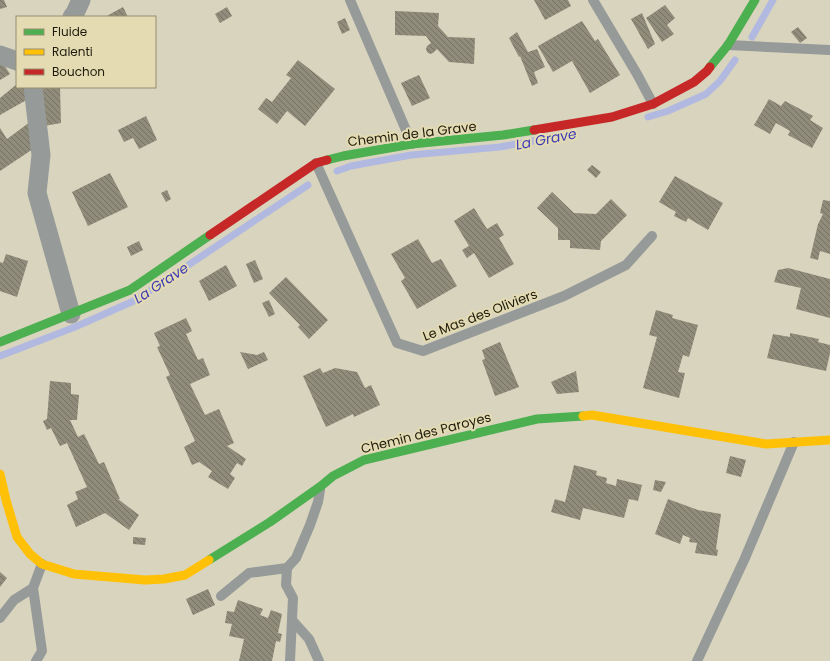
<svg xmlns="http://www.w3.org/2000/svg" width="830" height="661" viewBox="0 0 830 661" font-family="Poppins,sans-serif">
<defs>
<pattern id="building-back-hatch" width="6" height="6" patternUnits="userSpaceOnUse"><rect width="6" height="6" fill="#908c7b"/><path d="M-1 5l2 2M0 0l6 6M5-1l2 2" fill="none" stroke="#757263"/></pattern>
</defs>
<rect width="100%" height="100%" fill="#d9d4be"/>
<g fill="none" stroke-linecap="round" stroke-linejoin="round">
<g stroke="#b2b9e0" stroke-width="7">
<polyline points="752,37 773,0"/>
<polyline points="648,117 668,111 706,94 720,81 735,60"/>
<polyline points="337,171 351,166 411,155 500,147 544,139"/>
<polyline points="0,356 75,327 136,300 308,185"/>
</g>
</g>
<g fill="url(#building-back-hatch)">
<polygon points="0,0 4,0 7,7 0,9"/>
<polygon points="534,0 568,0 571,6 545,20"/>
<polygon points="665,5 675,18 667,25 674,34 662,42 646,18"/>
<polygon points="123,7 128,17 105,17"/>
<polygon points="227,7 232,16 220,23 215,14"/>
<polygon points="395,11 439,13 438,26 448,37 475,38 474,64 449,62 437,49 433,53 430,54 427,52 426,49 427,46 431,43 426,36 395,35"/>
<polygon points="642,13 655,44 648,49 631,19"/>
<polygon points="345,18 350,30 342,34 337,22"/>
<polygon points="582,21 595,41 598,39 620,75 590,93 572,61 553,72 538,46"/>
<polygon points="798,27 807,38 800,43 791,32"/>
<polygon points="517,32 528,52 537,49 545,67 534,72 538,83 532,86 520,56 519,57 509,38"/>
<polygon points="298,60 335,89 305,126 287,111 277,124 258,109 266,98 272,102 291,78 286,75"/>
<polygon points="0,62 2,62 10,74 0,80"/>
<polygon points="419,75 430,98 412,106 401,83"/>
<polygon points="17,84 17,87 24,87 30,98 0,115 0,98"/>
<polygon points="42,87 60,87 61,123 44,126"/>
<polygon points="769,99 781,106 785,101 813,116 810,120 823,128 812,148 788,135 790,131 776,123 770,134 754,125"/>
<polygon points="146,116 157,140 139,149 133,138 124,142 118,130"/>
<polygon points="30,122 33,149 0,171 0,128 7,139"/>
<polygon points="592,165 601,172 596,178 587,170"/>
<polygon points="110,173 128,207 88,226 72,192"/>
<polygon points="675,176 723,203 708,230 688,218 686,222 674,216 676,212 659,202"/>
<polygon points="167,190 171,199 166,202 161,193"/>
<polygon points="552,192 574,213 596,214 611,199 627,215 601,241 600,250 570,248 570,240 558,240 558,228 537,208"/>
<polygon points="823,200 830,201 830,254 820,251 818,260 810,258 818,224 823,214 820,213"/>
<polygon points="474,208 487,229 497,223 504,235 499,238 514,264 489,278 474,253 467,258 462,250 469,246 454,221"/>
<polygon points="418,239 432,263 441,259 457,286 417,309 401,281 405,278 391,254"/>
<polygon points="139,241 143,250 131,256 127,247"/>
<polygon points="6,254 28,261 17,297 0,291 0,262 3,263"/>
<polygon points="255,260 263,279 254,283 246,264"/>
<polygon points="226,265 237,286 209,301 199,281"/>
<polygon points="788,268 830,279 830,318 796,309 801,288 774,282 778,270"/>
<polygon points="286,277 328,320 309,339 298,327 300,325 269,293"/>
<polygon points="269,300 275,314 269,317 262,303"/>
<polygon points="656,310 673,315 672,318 698,325 689,357 683,355 678,372 685,373 679,398 643,388 657,337 649,335"/>
<polygon points="186,318 192,331 186,334 198,360 203,358 210,375 190,384 205,415 219,409 234,443 227,446 246,459 242,466 237,463 230,474 235,478 228,489 208,477 212,471 199,462 192,465 184,447 195,441 166,377 170,375 157,347 160,346 154,333"/>
<polygon points="790,333 819,339 818,342 830,345 830,353 826,371 767,358 773,334 790,337"/>
<polygon points="500,342 519,387 495,396 482,360 485,359 482,350"/>
<polygon points="240,352 257,355 264,352 268,360 248,369"/>
<polygon points="320,368 323,373 335,368 357,372 365,388 371,385 380,405 354,417 353,414 326,427 303,376"/>
<polygon points="576,371 579,392 557,394 551,382"/>
<polygon points="50,381 71,383 71,394 79,395 77,420 70,420 78,437 84,434 99,464 104,462 120,499 118,499 139,515 129,530 105,513 76,527 67,505 78,499 75,492 87,487 67,443 60,446 51,428 47,430 43,421 47,419"/>
<polygon points="730,456 746,460 741,477 726,473"/>
<polygon points="574,465 597,471 596,475 607,478 606,483 616,486 617,479 642,485 638,501 629,499 624,518 583,508 580,520 551,512 555,499 565,502"/>
<polygon points="655,480 666,482 661,492 653,490"/>
<polygon points="668,499 698,510 721,514 716,549 718,550 717,556 695,553 697,543 689,542 690,538 683,535 680,544 655,534"/>
<polygon points="133,537 146,538 145,545 133,544"/>
<polygon points="0,572 7,578 0,587"/>
<polygon points="208,589 215,605 193,615 186,599"/>
<polygon points="238,600 263,609 260,615 268,618 271,610 282,614 278,633 282,634 280,642 276,641 272,661 239,661 244,639 229,636 232,624 225,623 227,611 234,612"/>
</g>
<g fill="none" stroke-linecap="round" stroke-linejoin="round">
<g stroke="#969b99" stroke-width="10">
<polyline points="350,0 412,144"/>
<polyline points="593,0 637,74 653,104"/>
<polyline points="728,45 830,50"/>
<polyline points="316,163 397,343 423,351 564,296 626,265 652,236"/>
<polyline points="221,596 249,573 287,568"/>
<polyline points="0,618 14,600 33,588"/>
<polyline points="292,620 309,639 319,661"/>
<polyline points="36,661 42,651 33,588 42,564"/>
<polyline points="290,661 293,598 286,585 287,568 296,558 310,525 318,502 320,490"/>
<polyline points="697,661 745,558 794,442"/>
</g>
<g stroke="#969b99" stroke-width="19">
<polyline points="72,17 75,13 81,0"/>
<polyline points="0,55 17,61"/>
<polyline points="33,87 41,155 37,193 71,314"/>
</g>
<g stroke="#4caf50" stroke-width="9">
<polyline points="710,67 728,45 755,0"/>
<polyline points="327,160 343,156 412,144 503,135 534,130"/>
<polyline points="0,342 130,290 210,235"/>
<polyline points="209,560 270,522 321,486 333,476 364,460 537,419 583,416"/>
</g>
<g stroke="#ffc107" stroke-width="9">
<polyline points="583,416 592,415 766,444 830,440"/>
<polyline points="0,474 6,500 17,537 30,554 42,564 74,574 145,580 164,579 185,575 209,560"/>
</g>
<g stroke="#c62828" stroke-width="9">
<polyline points="534,130 612,117 653,104 694,82 707,71 710,67"/>
<polyline points="210,235 316,163 327,160"/>
</g>
</g>
<g text-anchor="middle" dominant-baseline="central" stroke-width="4" stroke-linejoin="round" paint-order="stroke">
<g font-size="13" fill="#201c0d" stroke="#e4dbb3">
<text transform="translate(412 134) rotate(-7)">Chemin de la Grave</text>
<text transform="translate(480 315) rotate(-21)">Le Mas des Oliviers</text>
<text transform="translate(426 433) rotate(-14)">Chemin des Paroyes</text>
</g>
<g font-size="14" font-style="italic" fill="#3d3cb6" stroke="#e4dbb3">
<text transform="translate(546 139) rotate(-11)">La Grave</text>
<text transform="translate(161 283) rotate(-33)">La Grave</text>
</g>
</g>
<rect x="16" y="16" width="140" height="72" fill="#e4dbb3" stroke="#968f71"/>
<rect x="24" y="29" width="20" height="6" fill="#4caf50" stroke="#968f71"/>
<text x="52" y="36" font-size="12" fill="#201c0d">Fluide</text>
<rect x="24" y="49" width="20" height="6" fill="#ffc107" stroke="#968f71"/>
<text x="52" y="56" font-size="12" fill="#201c0d">Ralenti</text>
<rect x="24" y="69" width="20" height="6" fill="#c62828" stroke="#968f71"/>
<text x="52" y="76" font-size="12" fill="#201c0d">Bouchon</text>
</svg>
